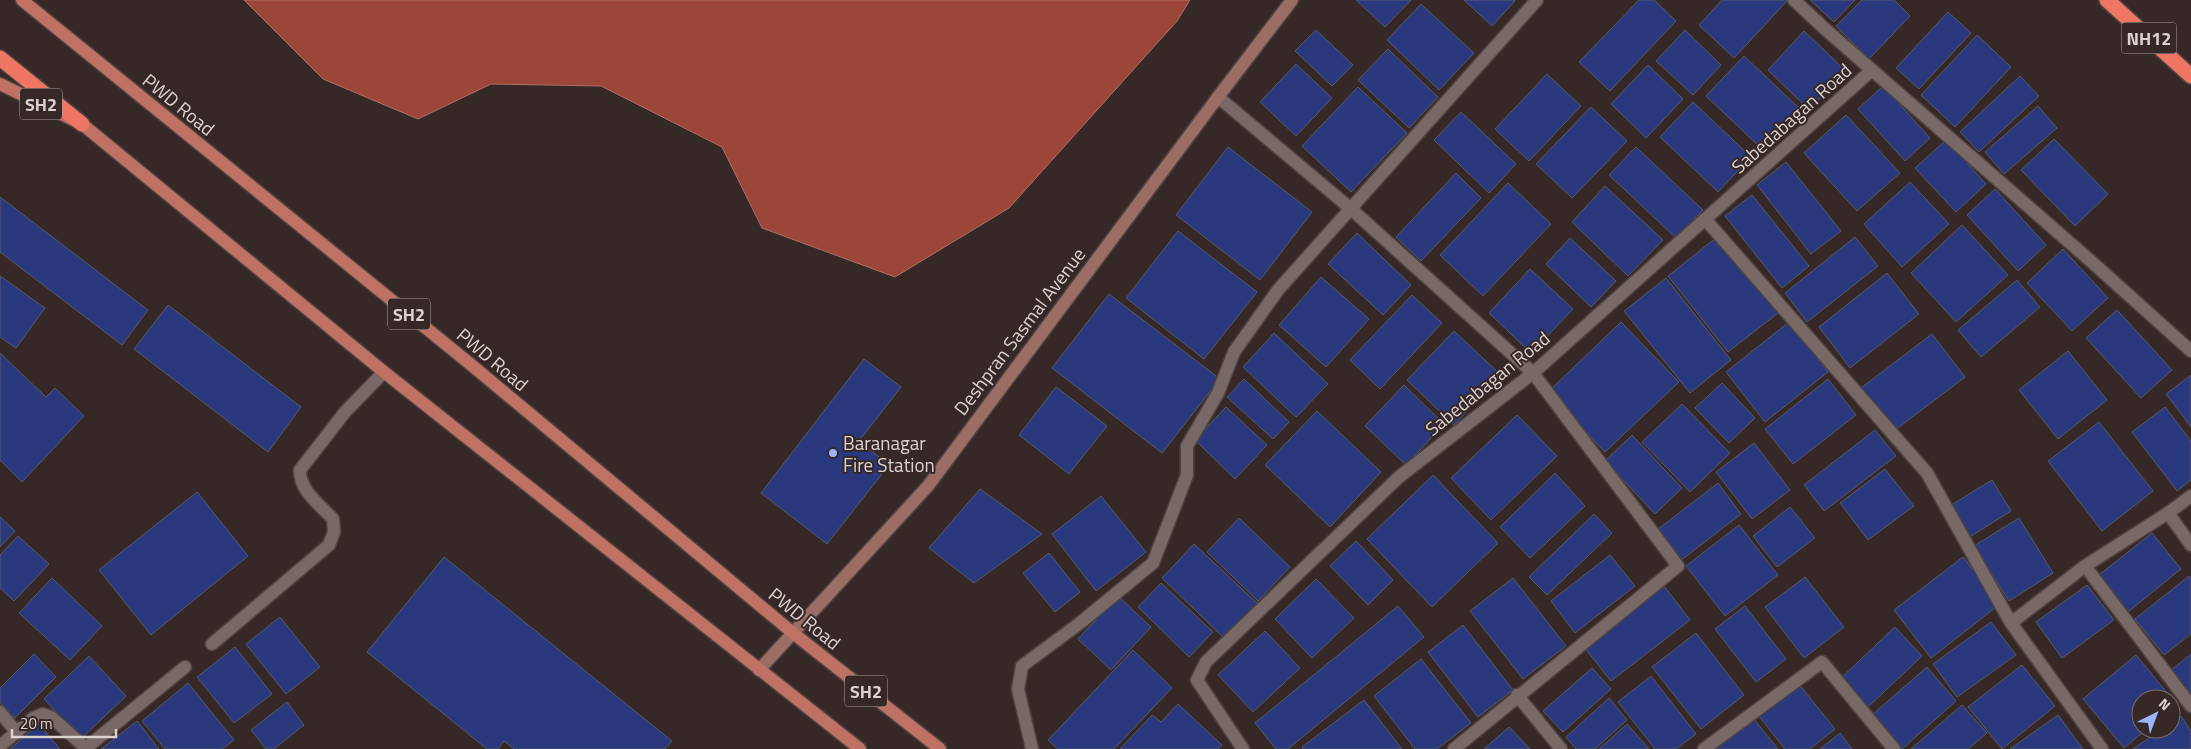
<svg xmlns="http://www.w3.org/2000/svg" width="2191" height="749" viewBox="0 0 2191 749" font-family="'Titillium Web',sans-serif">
<rect width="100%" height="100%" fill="#362826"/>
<polygon fill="#9c4639" stroke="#af7067" points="244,0 1190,0 1177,21 1009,208 895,277 762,228 722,147 601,86 491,84 418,119 323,79"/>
<g fill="#2a397e" stroke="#575b68">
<polygon points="1356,0 1411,0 1385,27"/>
<polygon points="1464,0 1514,0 1515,1 1492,26"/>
<polygon points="1639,0 1654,0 1676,21 1610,91 1579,62"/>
<polygon points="1722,0 1786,0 1787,1 1734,58 1699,25"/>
<polygon points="1810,0 1855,0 1834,22"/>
<polygon points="1862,0 1894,0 1910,16 1869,59 1836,26"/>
<polygon points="1421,4 1474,53 1439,90 1387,40"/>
<polygon points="1948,12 1971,33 1919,89 1896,68"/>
<polygon points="1316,30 1353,65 1332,86 1295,51"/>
<polygon points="1685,30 1721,65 1693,95 1656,61"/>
<polygon points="1804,31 1846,71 1809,110 1768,70"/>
<polygon points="1977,35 2011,67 1955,127 1921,95"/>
<polygon points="1388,49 1438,97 1409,128 1358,80"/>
<polygon points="1744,56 1800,109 1762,149 1706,96"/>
<polygon points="1296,64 1332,98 1296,136 1260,102"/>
<polygon points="1648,65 1683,99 1646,138 1611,104"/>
<polygon points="1547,74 1581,106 1529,161 1495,129"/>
<polygon points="2020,76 2039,96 1979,152 1960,132"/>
<polygon points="1883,86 1930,138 1905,161 1858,109"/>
<polygon points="1358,87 1407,133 1351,192 1302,146"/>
<polygon points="1693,102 1751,157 1718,192 1660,137"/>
<polygon points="2038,106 2057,128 2004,174 1985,152"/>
<polygon points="1591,107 1627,141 1572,198 1536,164"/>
<polygon points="1461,112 1516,164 1489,193 1434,140"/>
<polygon points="1846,115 1900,173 1857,211 1804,153"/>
<polygon points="2054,139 2108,194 2075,226 2021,170"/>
<polygon points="1946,140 1986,184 1956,212 1915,168"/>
<polygon points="1228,147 1312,212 1260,280 1176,215"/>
<polygon points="1636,147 1703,210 1676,238 1609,175"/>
<polygon points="1786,162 1841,231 1811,254 1757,185"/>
<polygon points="1456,173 1481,198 1421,261 1396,237"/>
<polygon points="1910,182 1949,224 1902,267 1864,224"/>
<polygon points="1508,183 1551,224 1483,296 1440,255"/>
<polygon points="1605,186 1663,240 1628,276 1572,222"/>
<polygon points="1995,189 2046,245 2018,271 1967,215"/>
<polygon points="1752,195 1809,266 1782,288 1725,216"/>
<polygon points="0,197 148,310 122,345 0,252"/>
<polygon points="1962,225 2008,275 1956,322 1911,273"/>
<polygon points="1178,231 1257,292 1204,359 1126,298"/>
<polygon points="1357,233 1411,285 1383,315 1328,264"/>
<polygon points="1717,237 1778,313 1728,352 1668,276"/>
<polygon points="1855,237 1878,266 1807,322 1785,293"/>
<polygon points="1570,238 1616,281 1591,307 1546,264"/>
<polygon points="2063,249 2108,298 2072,331 2027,283"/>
<polygon points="1530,269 1573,309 1531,353 1489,313"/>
<polygon points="1887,273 1919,314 1850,368 1819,327"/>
<polygon points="0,276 45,308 16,348 0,337"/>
<polygon points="1321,277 1369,319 1326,367 1279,325"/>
<polygon points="1666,278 1731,360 1690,393 1624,311"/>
<polygon points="2017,280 2040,307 1981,357 1958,330"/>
<polygon points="1109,294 1220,379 1162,453 1052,368"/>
<polygon points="1412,295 1442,323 1380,389 1350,360"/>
<polygon points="168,305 301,407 268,452 134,349"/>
<polygon points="2117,310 2172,370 2141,398 2086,338"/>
<polygon points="1621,322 1679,382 1605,452 1548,392"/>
<polygon points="1789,322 1828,372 1765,422 1726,372"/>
<polygon points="1454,331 1501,375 1454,425 1407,380"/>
<polygon points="1274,333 1328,384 1296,417 1243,367"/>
<polygon points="1932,334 1965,377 1894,431 1861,388"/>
<polygon points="2068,351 2107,400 2058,439 2019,390"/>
<polygon points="0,353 46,397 55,388 84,416 22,482 0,460"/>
<polygon points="864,359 901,387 859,441 889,465 827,544 761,493"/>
<polygon points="2191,375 2191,427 2166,394"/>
<polygon points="1244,379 1289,422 1273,439 1227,397"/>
<polygon points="1828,379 1856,415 1793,464 1765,429"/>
<polygon points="1722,383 1755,418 1729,443 1695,408"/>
<polygon points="1404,385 1444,424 1406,465 1365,426"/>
<polygon points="1056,387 1107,426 1069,474 1019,435"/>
<polygon points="1682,404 1730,453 1690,492 1642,442"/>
<polygon points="1226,407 1267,445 1235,479 1195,440"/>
<polygon points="2165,407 2191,441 2191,480 2177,491 2132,432"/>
<polygon points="1317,411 1381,472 1330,527 1265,465"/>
<polygon points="1517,415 1557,456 1491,520 1451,478"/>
<polygon points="2099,422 2153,491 2102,531 2048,461"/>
<polygon points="1875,430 1896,456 1824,511 1804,485"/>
<polygon points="1632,435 1682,488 1655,514 1605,461"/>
<polygon points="1754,443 1790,490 1752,519 1716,472"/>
<polygon points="1885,469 1914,506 1868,540 1840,503"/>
<polygon points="1555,473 1585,506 1530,558 1500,527"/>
<polygon points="1433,475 1498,543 1432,607 1367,539"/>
<polygon points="1992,480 2011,511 1968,538 1948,507"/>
<polygon points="1718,483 1741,514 1680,561 1657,530"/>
<polygon points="980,489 1042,534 974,583 929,548"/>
<polygon points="197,492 248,556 151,635 99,570"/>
<polygon points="1101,496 1146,552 1096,591 1052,534"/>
<polygon points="1790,507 1815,538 1777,567 1753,536"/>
<polygon points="1594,514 1612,533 1547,595 1529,577"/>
<polygon points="0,517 15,531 0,547"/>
<polygon points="1239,518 1290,567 1258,601 1207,552"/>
<polygon points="2019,518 2053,573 2009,601 1974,546"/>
<polygon points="1739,525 1778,575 1725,616 1686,566"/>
<polygon points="2152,533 2181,569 2128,612 2099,575"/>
<polygon points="18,536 49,564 14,601 0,588 0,555"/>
<polygon points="1356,541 1393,580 1368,605 1330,566"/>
<polygon points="1194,544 1257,603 1224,638 1162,578"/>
<polygon points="1049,553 1080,592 1055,612 1023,573"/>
<polygon points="1610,555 1635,586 1575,633 1551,601"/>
<polygon points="444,557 672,741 665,749 514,749 504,741 498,749 487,749 367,652"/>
<polygon points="1963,557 2000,604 1931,658 1894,610"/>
<polygon points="2189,576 2191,579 2191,634 2164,655 2135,619"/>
<polygon points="1805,577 1844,627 1804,658 1765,607"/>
<polygon points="52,578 102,626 70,660 19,613"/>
<polygon points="1513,578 1566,646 1523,679 1470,611"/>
<polygon points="1316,579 1354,618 1312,658 1275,619"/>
<polygon points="1161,583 1213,632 1189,657 1138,607"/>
<polygon points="2087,585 2114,620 2062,658 2036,622"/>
<polygon points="1664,586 1690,620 1611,681 1584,647"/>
<polygon points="1118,596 1151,627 1111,670 1078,639"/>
<polygon points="1398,606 1424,637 1288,749 1276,749 1255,723"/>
<polygon points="1745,606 1786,659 1756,682 1715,629"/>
<polygon points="280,617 320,667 286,694 246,644"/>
<polygon points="1991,622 2016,655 1957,697 1933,664"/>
<polygon points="1463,625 1513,690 1478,717 1428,652"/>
<polygon points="1895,627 1922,656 1868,707 1841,678"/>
<polygon points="1265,631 1300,668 1253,712 1218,675"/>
<polygon points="1696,633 1744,695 1701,729 1652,667"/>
<polygon points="235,647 272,694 234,723 197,677"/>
<polygon points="1133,650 1172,688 1114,749 1058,749 1048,740"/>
<polygon points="34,654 56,677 15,718 0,702 0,688"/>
<polygon points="2191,654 2191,699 2169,672"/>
<polygon points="2136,655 2177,705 2171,709 2171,699 2141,699 2141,729 2147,729 2124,748 2083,699"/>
<polygon points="89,656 126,696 81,739 44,699"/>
<polygon points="1421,659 1471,723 1437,749 1415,749 1374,696"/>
<polygon points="2022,665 2055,706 2002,749 1968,707"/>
<polygon points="1927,667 1956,701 1902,749 1872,715"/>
<polygon points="1592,668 1611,689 1563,732 1543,711"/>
<polygon points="1651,676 1696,734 1676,749 1655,749 1618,702"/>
<polygon points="188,683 234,740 222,749 165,749 142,721"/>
<polygon points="1798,683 1835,729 1810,749 1785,749 1758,715"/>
<polygon points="1609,698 1627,720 1595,749 1576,749 1566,737"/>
<polygon points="1364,700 1402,749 1303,749 1302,747"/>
<polygon points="287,702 304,725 274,749 266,749 251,730"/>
<polygon points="1178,704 1222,745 1218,749 1120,749 1152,715 1161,722"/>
<polygon points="1962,705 1987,733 1968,749 1911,749"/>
<polygon points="2058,715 2083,749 2010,749"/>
<polygon points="2181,716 2191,731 2191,749 2133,749 2162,729 2171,729 2171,723"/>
<polygon points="1753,718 1778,749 1716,749 1715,748"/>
<polygon points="137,721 159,749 101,749"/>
<polygon points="39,724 60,749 10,749"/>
<polygon points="1627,724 1649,749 1599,749"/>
<polygon points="1509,727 1530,749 1484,749"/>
<polygon points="1840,733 1852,749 1820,749"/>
</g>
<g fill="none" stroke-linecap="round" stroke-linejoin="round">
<defs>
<path id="lane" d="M212,644L329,545L334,532L333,519C320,505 299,490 300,470L345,412L384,372"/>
<g id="street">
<polyline points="1794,0 1825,29 2093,263 2191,351"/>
<polyline points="1218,97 1350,208 1533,373 1678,566 1454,749"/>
<polyline points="1705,219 1927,473 2011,623"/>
<polyline points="2168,513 2191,545"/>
<polyline points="2085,566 2191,706"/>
<polyline points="1517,695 1561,749"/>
<polyline points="0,712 17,733"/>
<polyline points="0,746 33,718 43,714 51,717 86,748 185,667"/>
<polyline points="1032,749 1018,689 1022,666 1080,623 1153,563 1187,475 1187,446 1218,393 1234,352 1278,290 1537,0"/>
<polyline points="1243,749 1197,680 1206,662 1399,477 1533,373 1872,70"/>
<polyline points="1704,749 1822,662 1894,749"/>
<polyline points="2102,749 2011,623 2085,566 2168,513 2191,496"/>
</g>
<polyline id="secondary" points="759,670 928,486 1218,97 1292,0"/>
<g id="primary">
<polyline points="22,0 469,363 793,633 940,749"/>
<polyline points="0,84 82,124 384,372 860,749"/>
</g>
<g id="highway">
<polyline points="2107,0 2191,76"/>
<polyline points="0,58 82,124"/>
</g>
</defs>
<use href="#lane" stroke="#4f4341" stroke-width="15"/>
<use href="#street" stroke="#4f4341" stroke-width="15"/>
<use href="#secondary" stroke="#4f4341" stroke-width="15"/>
<use href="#primary" stroke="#4f4341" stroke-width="15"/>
<use href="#highway" stroke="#4f4341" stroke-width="18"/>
<use href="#lane" stroke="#796966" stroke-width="12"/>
<use href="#street" stroke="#796966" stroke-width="12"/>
<use href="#secondary" stroke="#9c6d65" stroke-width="12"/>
<use href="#primary" stroke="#bf7164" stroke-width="12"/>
<use href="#highway" stroke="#ee7663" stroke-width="15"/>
</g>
<circle fill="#9db4fd" stroke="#362826" stroke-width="2" cx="833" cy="453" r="5"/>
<g text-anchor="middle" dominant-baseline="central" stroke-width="4" stroke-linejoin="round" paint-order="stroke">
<g fill="#362826" stroke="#aaa09e" stroke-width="1">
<rect x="2121.5" y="22.5" width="55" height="31" rx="4"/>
<rect x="20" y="88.5" width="42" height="31" rx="4"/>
<rect x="388" y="298.5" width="42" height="31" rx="4"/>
<rect x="845" y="675.5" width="42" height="31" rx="4"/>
</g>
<g font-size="18" font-weight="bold" fill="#dcd3d1">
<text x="2149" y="38">NH12</text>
<text x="41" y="104">SH2</text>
<text x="409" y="314">SH2</text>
<text x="866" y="691">SH2</text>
</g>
<g font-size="19" fill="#dcd3d1" stroke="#362826">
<text transform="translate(179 104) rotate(39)">PWD Road</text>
<text transform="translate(1791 118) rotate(-42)">Sabedabagan Road</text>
<text transform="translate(1019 331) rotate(-53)">Deshpran Sasmal Avenue</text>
<text transform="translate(493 359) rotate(40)">PWD Road</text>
<text transform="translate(1487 383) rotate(-39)">Sabedabagan Road</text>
<text transform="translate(805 618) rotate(39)">PWD Road</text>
</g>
<g font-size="19" fill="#dcd3d1" stroke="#362826" text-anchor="start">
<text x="843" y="442">Baranagar<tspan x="843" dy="22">Fire Station</tspan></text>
</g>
</g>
<g transform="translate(2156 714) rotate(42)"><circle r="24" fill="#362826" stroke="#786c6a"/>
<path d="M0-4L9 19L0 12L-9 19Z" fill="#9db4fd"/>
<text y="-8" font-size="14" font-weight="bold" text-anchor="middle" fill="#dcd3d1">N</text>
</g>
<path d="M12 729v8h104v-8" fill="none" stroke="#dcd3d1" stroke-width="2.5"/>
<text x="20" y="729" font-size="15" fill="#dcd3d1" stroke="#362826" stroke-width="4" paint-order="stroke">20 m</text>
</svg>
